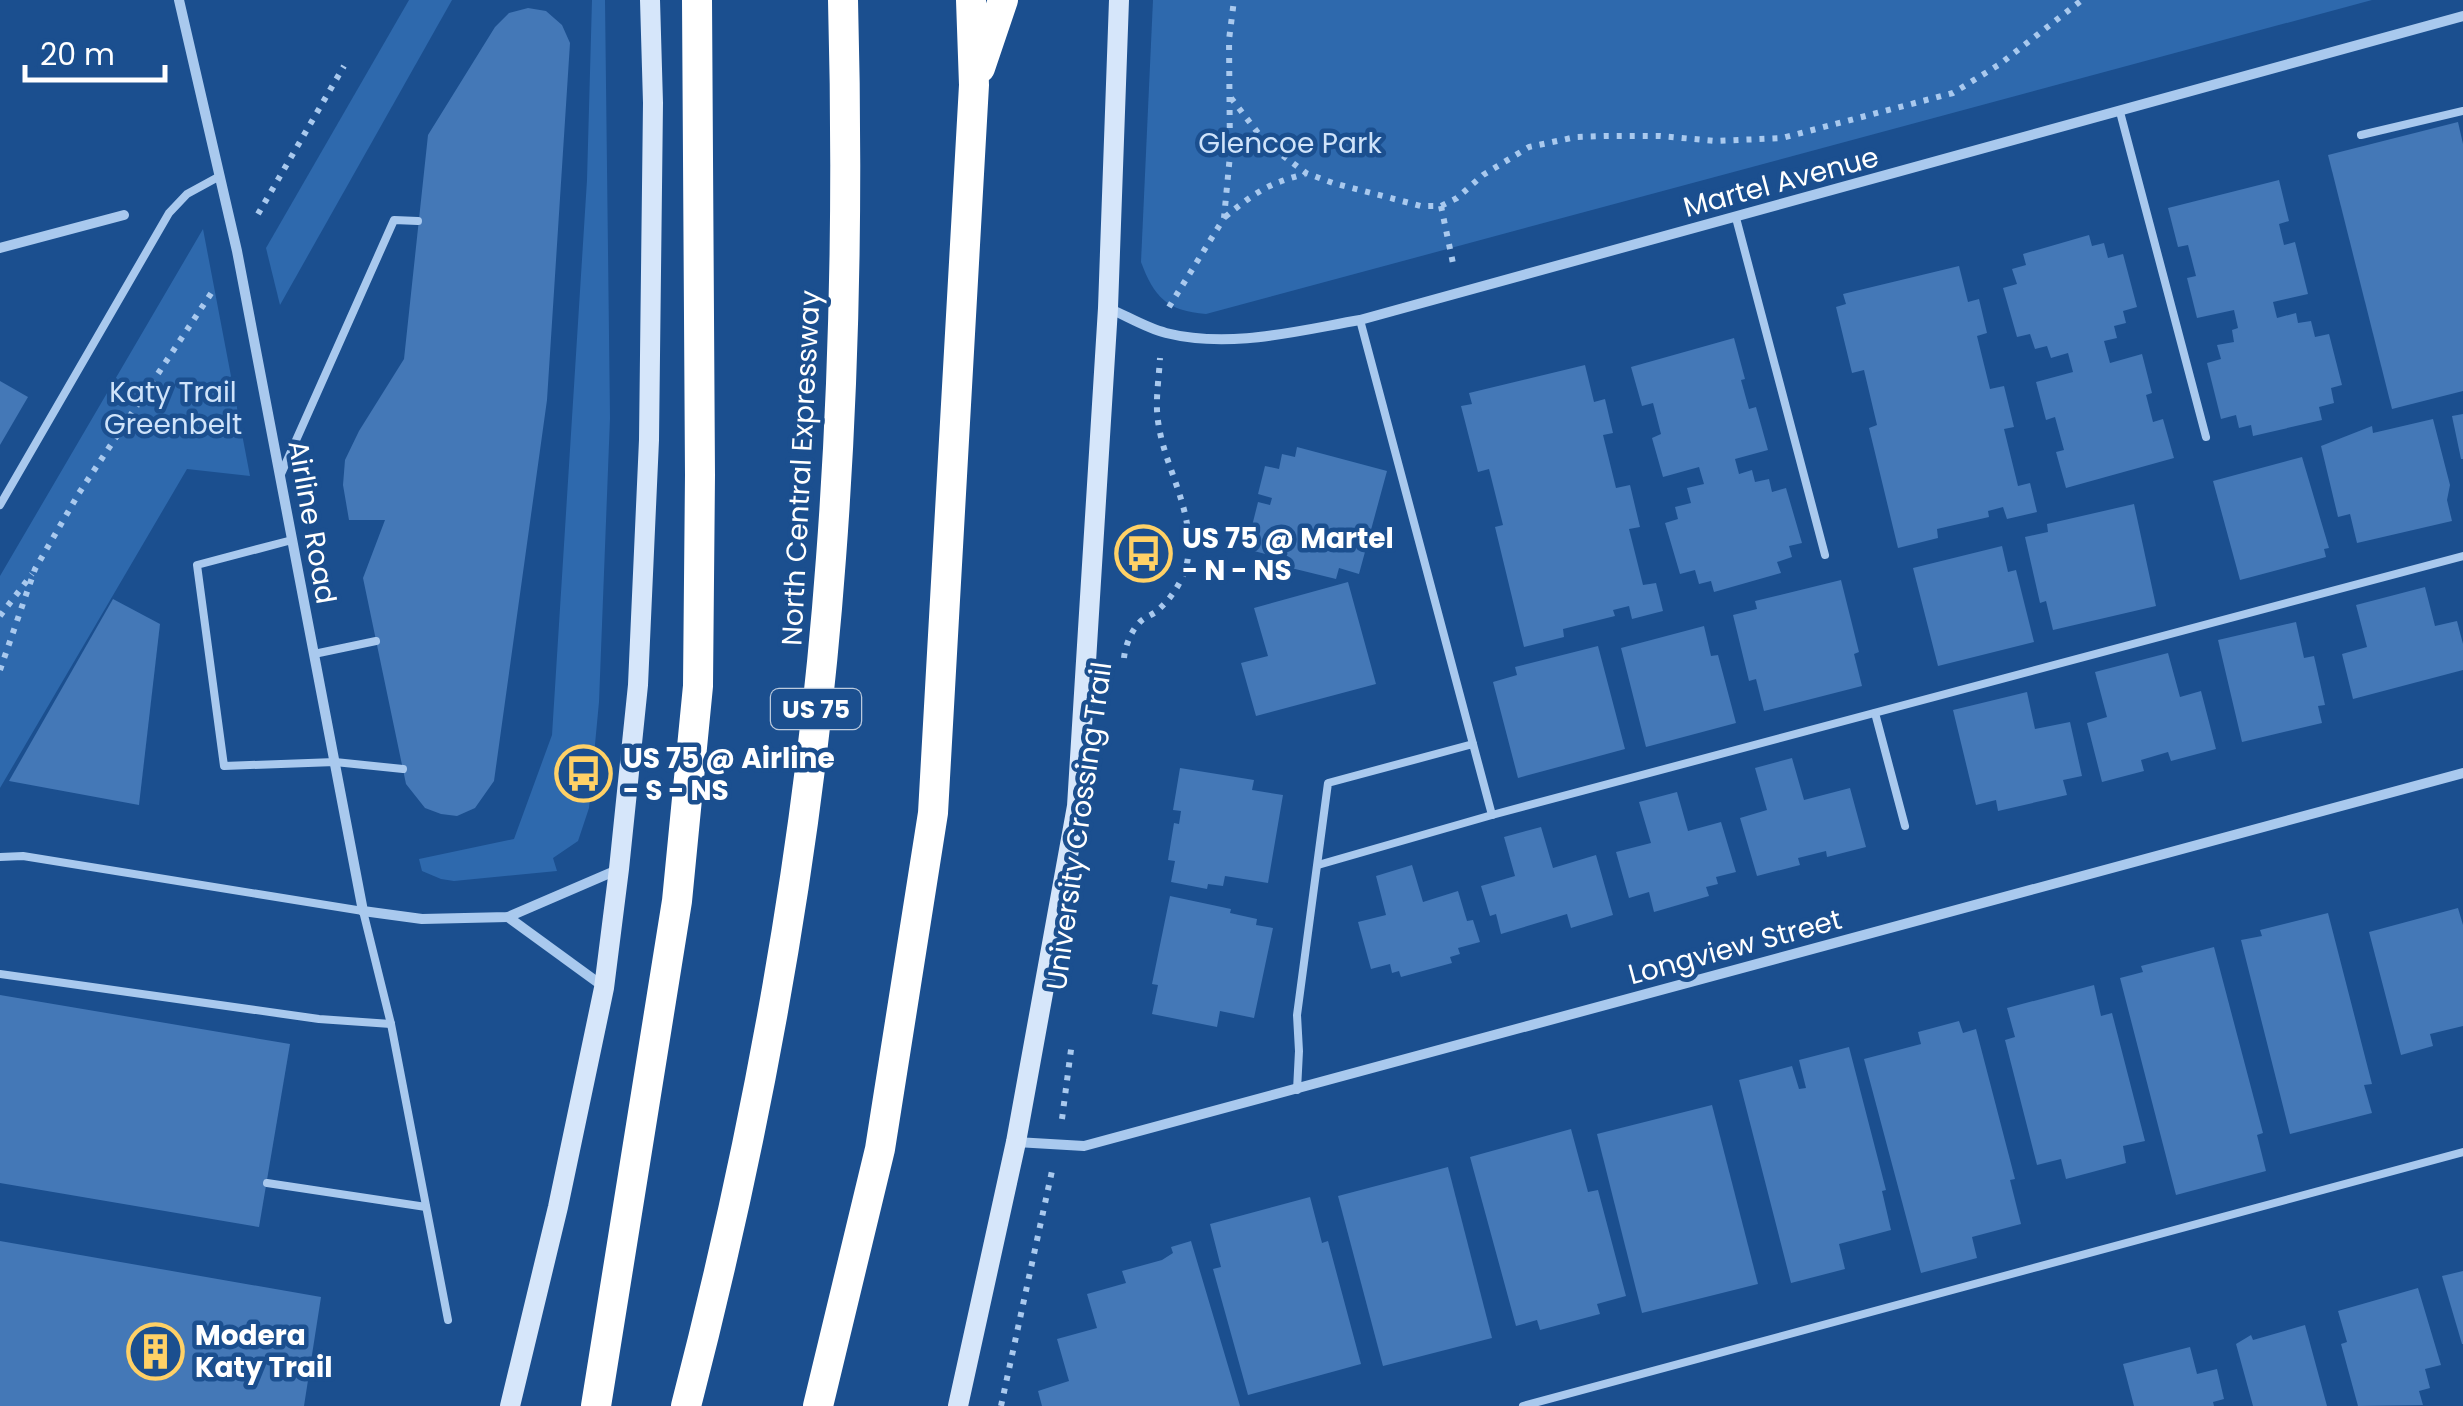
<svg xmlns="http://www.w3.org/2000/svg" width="2463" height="1406" viewBox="0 0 2463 1406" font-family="Poppins,sans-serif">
<rect width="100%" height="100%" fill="#1b4f8f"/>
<g fill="#2e69ad">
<polygon points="409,0 452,0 280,305 266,248"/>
<polygon points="592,0 605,0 610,418 599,702 589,808 578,841 553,858 557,871 454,881 441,879 422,871 419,859 514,839 552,735 587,180"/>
<path d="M1153,0H2372L1206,314C1167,311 1154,297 1141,262Z"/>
<polygon points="203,229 250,476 187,469 0,788 0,576"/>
</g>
<g fill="#4478b7">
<polygon points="528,8 546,11 562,25 570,43 547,400 494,781 475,808 457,816 441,814 425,808 406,784 363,578 385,520 349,520 343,485 345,460 359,431 404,359 428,135 495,27 509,13"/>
<polygon points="2458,122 2463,144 2463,391 2392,409 2328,155"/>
<polygon points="2279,180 2289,221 2279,224 2284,245 2295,242 2308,294 2273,302 2277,318 2296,313 2298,323 2311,321 2315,337 2329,334 2342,385 2331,388 2334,403 2319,407 2322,420 2253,436 2251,425 2239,428 2236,415 2221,419 2207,363 2221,359 2217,345 2234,342 2232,330 2238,328 2234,310 2197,318 2187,278 2196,276 2188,245 2178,247 2168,208"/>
<polygon points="2089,235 2092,246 2104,243 2108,258 2123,254 2137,307 2123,311 2126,323 2114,326 2117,338 2104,341 2110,363 2142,354 2152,393 2146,395 2153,422 2163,419 2174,458 2066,488 2056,452 2064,450 2055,417 2046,420 2036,382 2073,372 2068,353 2051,358 2047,346 2035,349 2030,334 2017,337 2003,288 2017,284 2012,269 2026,265 2023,254"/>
<polygon points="1959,266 1968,302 1979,299 1987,333 1977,336 1990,389 2004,386 2014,427 2004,429 2018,486 2030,483 2037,512 2007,519 2003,507 1988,511 1989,517 1937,529 1938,538 1898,548 1869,428 1877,425 1864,370 1852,373 1836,307 1846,304 1843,294"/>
<polygon points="1734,338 1745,379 1741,380 1749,409 1756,407 1768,450 1735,459 1739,474 1752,470 1755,482 1769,479 1772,492 1786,488 1802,543 1789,546 1792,557 1777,562 1781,573 1714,592 1711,581 1699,584 1695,570 1680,574 1665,523 1678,519 1675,507 1691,503 1687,488 1704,484 1699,467 1663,477 1652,438 1661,434 1653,403 1642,406 1631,367"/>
<polygon points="1585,365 1594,402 1605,399 1613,433 1603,435 1616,488 1630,485 1640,527 1629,529 1643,585 1656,583 1663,611 1632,619 1629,606 1613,610 1615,616 1563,629 1564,637 1524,647 1495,527 1503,525 1489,469 1478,472 1461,406 1472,404 1469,393"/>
<polygon points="0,381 28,397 0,445"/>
<polygon points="2463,414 2463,459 2461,459 2452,416"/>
<polygon points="2433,419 2450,485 2447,500 2452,521 2357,543 2350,514 2338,517 2321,446 2372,426 2373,433"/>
<polygon points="1297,447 1387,471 1359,574 1339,568 1336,579 1279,565 1281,558 1254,551 1257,540 1249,538 1258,502 1270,505 1272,498 1258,494 1265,466 1279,469 1282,454 1295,457"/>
<polygon points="2302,457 2329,548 2324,549 2326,557 2240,580 2213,481"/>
<polygon points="2134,504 2156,606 2053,630 2046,601 2040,603 2025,537 2048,532 2047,524"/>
<polygon points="2002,546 2008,572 2016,570 2034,642 1938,666 1913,568"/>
<polygon points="1841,580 1859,652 1854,654 1862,686 1764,711 1756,679 1749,681 1733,615 1757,609 1755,601"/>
<polygon points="1348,582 1376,684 1256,716 1241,663 1268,656 1254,608"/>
<polygon points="2425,587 2435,626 2457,621 2463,644 2463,670 2353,699 2342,654 2367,647 2356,605"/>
<polygon points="113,599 160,624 139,805 9,781"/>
<polygon points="2296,622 2304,658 2314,656 2325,705 2318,706 2322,723 2242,742 2218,640"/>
<polygon points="1704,626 1711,656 1718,655 1736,723 1646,747 1621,648"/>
<polygon points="1598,646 1625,749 1518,778 1493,682 1517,675 1515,667"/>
<polygon points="2168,653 2180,697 2201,691 2216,749 2171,761 2168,752 2141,760 2144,771 2102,782 2087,723 2107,717 2095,672"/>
<polygon points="2027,692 2035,729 2070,722 2082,776 2063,780 2067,795 1998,811 1996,800 1976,805 1953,710"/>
<polygon points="1792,758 1804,800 1850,788 1866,847 1827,857 1826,851 1798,858 1800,865 1757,876 1740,818 1767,810 1755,768"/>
<polygon points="1180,768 1254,780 1252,790 1283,795 1268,883 1225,876 1223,886 1208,884 1207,889 1171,882 1175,861 1168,860 1174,823 1179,824 1181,811 1173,810"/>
<polygon points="1677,792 1688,831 1721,822 1736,872 1716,877 1718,884 1706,887 1709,896 1654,912 1649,892 1629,898 1616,852 1651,843 1639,802"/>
<polygon points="1541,827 1553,868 1596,855 1613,915 1571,928 1567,914 1501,934 1496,914 1490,916 1481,886 1515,876 1504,837"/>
<polygon points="1412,865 1423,902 1458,891 1467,921 1473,920 1480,942 1458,948 1460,954 1450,957 1452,963 1401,977 1399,971 1392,973 1390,964 1371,969 1358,922 1386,915 1376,876"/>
<polygon points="1170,896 1231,909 1230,913 1257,919 1256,925 1273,928 1254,1018 1220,1011 1217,1027 1152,1014 1158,985 1152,984"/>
<polygon points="2458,908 2463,925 2463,1026 2430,1034 2433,1046 2401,1055 2369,932"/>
<polygon points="2328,913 2372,1084 2364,1085 2372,1113 2290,1134 2241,940 2262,936 2260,930"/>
<polygon points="2214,947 2263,1133 2257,1135 2266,1171 2176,1195 2120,978 2143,972 2141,966"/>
<polygon points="2094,985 2101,1016 2112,1013 2145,1141 2123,1146 2126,1163 2066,1179 2061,1159 2037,1165 2005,1040 2015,1037 2007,1008"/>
<polygon points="0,995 290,1044 259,1227 0,1183"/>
<polygon points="1959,1021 1963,1033 1976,1029 2015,1179 2010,1180 2021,1224 1972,1237 1977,1258 1921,1273 1864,1059 1921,1044 1918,1032"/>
<polygon points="1849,1047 1886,1190 1882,1191 1891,1230 1839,1244 1845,1269 1791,1283 1739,1080 1792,1066 1799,1089 1806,1088 1799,1060"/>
<polygon points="1712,1105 1758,1284 1642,1313 1597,1134"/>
<polygon points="1571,1129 1588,1192 1598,1190 1626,1296 1597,1304 1600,1314 1540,1330 1537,1320 1516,1326 1470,1157"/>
<polygon points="1448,1167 1492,1338 1383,1366 1338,1196"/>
<polygon points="1310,1197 1322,1243 1328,1241 1361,1364 1248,1395 1213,1269 1221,1267 1210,1224"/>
<polygon points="0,1241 321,1297 304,1406 0,1406"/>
<polygon points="1191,1241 1240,1406 1042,1406 1038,1391 1069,1381 1057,1339 1097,1328 1087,1294 1126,1283 1122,1271 1162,1260 1173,1253 1171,1247"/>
<polygon points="2463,1271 2463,1344 2462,1344 2442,1276"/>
<polygon points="2418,1288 2441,1365 2425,1369 2430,1388 2419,1391 2423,1405 2358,1406 2341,1344 2347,1342 2338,1311"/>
<polygon points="2305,1325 2327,1406 2253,1406 2236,1344 2251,1335 2253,1340"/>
<polygon points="2190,1347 2197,1374 2217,1369 2224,1399 2213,1402 2214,1406 2134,1406 2123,1364"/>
</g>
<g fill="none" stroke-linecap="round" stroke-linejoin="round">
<g stroke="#a9c9ee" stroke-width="6" stroke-dasharray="5 8" stroke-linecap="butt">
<polyline points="1231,98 1265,142 1306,173 1333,183 1421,206 1441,206 1457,198 1483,175 1529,147 1576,137 1606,136 1660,136 1716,141 1782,138 1953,93 2000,64 2082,0"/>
<polyline points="1441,206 1454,268"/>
<polyline points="258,214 344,66"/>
<path d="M1225,217C1254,193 1269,183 1305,174"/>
<polyline points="1169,307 1224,218 1230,155 1229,40 1234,0"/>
<polyline points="0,616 32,574"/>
<path d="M1124,658C1125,647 1131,631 1139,623C1144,617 1153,615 1158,610C1173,597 1186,576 1188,557C1194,509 1164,467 1158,421C1155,401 1159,378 1160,358"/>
<polyline points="0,670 35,569 79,493 214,289"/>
<polyline points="1062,1119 1072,1042"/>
<polyline points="1001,1406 1052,1171"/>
</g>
<g stroke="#a9c9ee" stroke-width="8">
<polyline points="2120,112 2206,437"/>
<polyline points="2361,135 2463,111"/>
<polyline points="1736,218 1825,555"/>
<polyline points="1360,320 1473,744"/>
<polyline points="281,474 394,220 418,221"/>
<polyline points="0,505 169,213 187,194 220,176"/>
<polyline points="292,540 197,565 224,766 335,762 403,769"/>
<polyline points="314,654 376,641"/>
<polyline points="1875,713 1905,826"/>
<polyline points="0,857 23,856 363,911 391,1024 448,1320"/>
<polyline points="1318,865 1492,815 2463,556"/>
<polyline points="0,974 319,1019 391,1024"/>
<polyline points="1297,1090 1299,1051 1297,1015 1328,783 1473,744 1492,815"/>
<polyline points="267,1183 426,1207"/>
<polyline points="1523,1406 2463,1152"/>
</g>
<g stroke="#a9c9ee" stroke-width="10">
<polyline points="179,0 237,251 363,911 422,919 508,917 617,870"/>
<polyline points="0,248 124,215"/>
<path d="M1108,308C1127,316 1146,328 1166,333C1230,349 1296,331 1360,320L2463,16"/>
<polyline points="508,917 604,987"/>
<polyline points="1016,1142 1084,1146 2463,773"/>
</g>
<g stroke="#d6e6fa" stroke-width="20">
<polyline points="510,1406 558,1207 604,988 619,869 638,685 649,440 653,103 650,0"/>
<polyline points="958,1406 1016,1142 1077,806 1108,308 1119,0"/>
</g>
<g stroke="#fff" stroke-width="30">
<polyline points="980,68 1003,0"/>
<polyline points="596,1406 677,901 698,686 700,475 697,0"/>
<path d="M686,1406C758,1128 810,845 831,558C845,373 848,186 843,0"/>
<polyline points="818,1406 880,1149 933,813 974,85 971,0"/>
</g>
</g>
<defs>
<symbol id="bus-ring" viewBox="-11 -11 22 22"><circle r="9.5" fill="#1b4f8f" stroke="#ffd166" stroke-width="1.5"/><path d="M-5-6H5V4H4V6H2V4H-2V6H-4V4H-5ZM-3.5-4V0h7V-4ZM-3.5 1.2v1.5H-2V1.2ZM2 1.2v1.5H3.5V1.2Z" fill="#ffd166"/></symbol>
<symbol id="building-ring" viewBox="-11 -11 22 22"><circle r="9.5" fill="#1b4f8f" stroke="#ffd166" stroke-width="1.5"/><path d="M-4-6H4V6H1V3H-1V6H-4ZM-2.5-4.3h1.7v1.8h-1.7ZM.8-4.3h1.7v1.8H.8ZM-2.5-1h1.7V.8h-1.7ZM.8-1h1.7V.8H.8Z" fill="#ffd166"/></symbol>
</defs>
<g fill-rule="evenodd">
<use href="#bus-ring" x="1112" y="522" width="63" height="63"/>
<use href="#bus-ring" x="552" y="742" width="63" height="63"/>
<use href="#building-ring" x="124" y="1320" width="63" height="63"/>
</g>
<g text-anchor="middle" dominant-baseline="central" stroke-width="9" stroke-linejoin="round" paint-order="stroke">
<rect fill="#1b4f8f" stroke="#bbcadd" stroke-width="2.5" x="771" y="689" width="90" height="40" rx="8"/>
<g font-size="25" font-weight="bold" fill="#fff">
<text x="816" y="709">US 75</text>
</g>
<g font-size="28" fill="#cfe3fa" stroke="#1b4f8f">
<text x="1290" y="143">Glencoe Park</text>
<text x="173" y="392">Katy Trail<tspan x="173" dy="32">Greenbelt</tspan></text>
</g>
<g font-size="28" fill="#fff" stroke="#1b4f8f">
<text transform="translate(1781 182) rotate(-15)">Martel Avenue</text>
<text transform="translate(801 468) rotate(-87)">North Central Expressway</text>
<text transform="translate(312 522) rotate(80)">Airline Road</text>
<text transform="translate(1079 826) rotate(-82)">University Crossing Trail</text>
<text transform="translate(1735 947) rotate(-15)">Longview Street</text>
</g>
<g font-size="28" font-weight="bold" fill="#fff" stroke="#1b4f8f" text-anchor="start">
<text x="1182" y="538">US 75 @ Martel<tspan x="1182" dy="32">- N - NS</tspan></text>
<text x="623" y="758">US 75 @ Airline<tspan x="623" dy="32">- S - NS</tspan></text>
<text x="195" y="1335">Modera<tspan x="195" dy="32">Katy Trail</tspan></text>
</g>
</g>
<path d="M25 65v15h140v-15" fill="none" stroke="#ffffff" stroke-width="5"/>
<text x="40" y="65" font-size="30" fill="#ffffff" stroke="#1b4f8f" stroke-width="8" paint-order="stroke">20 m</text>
</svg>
